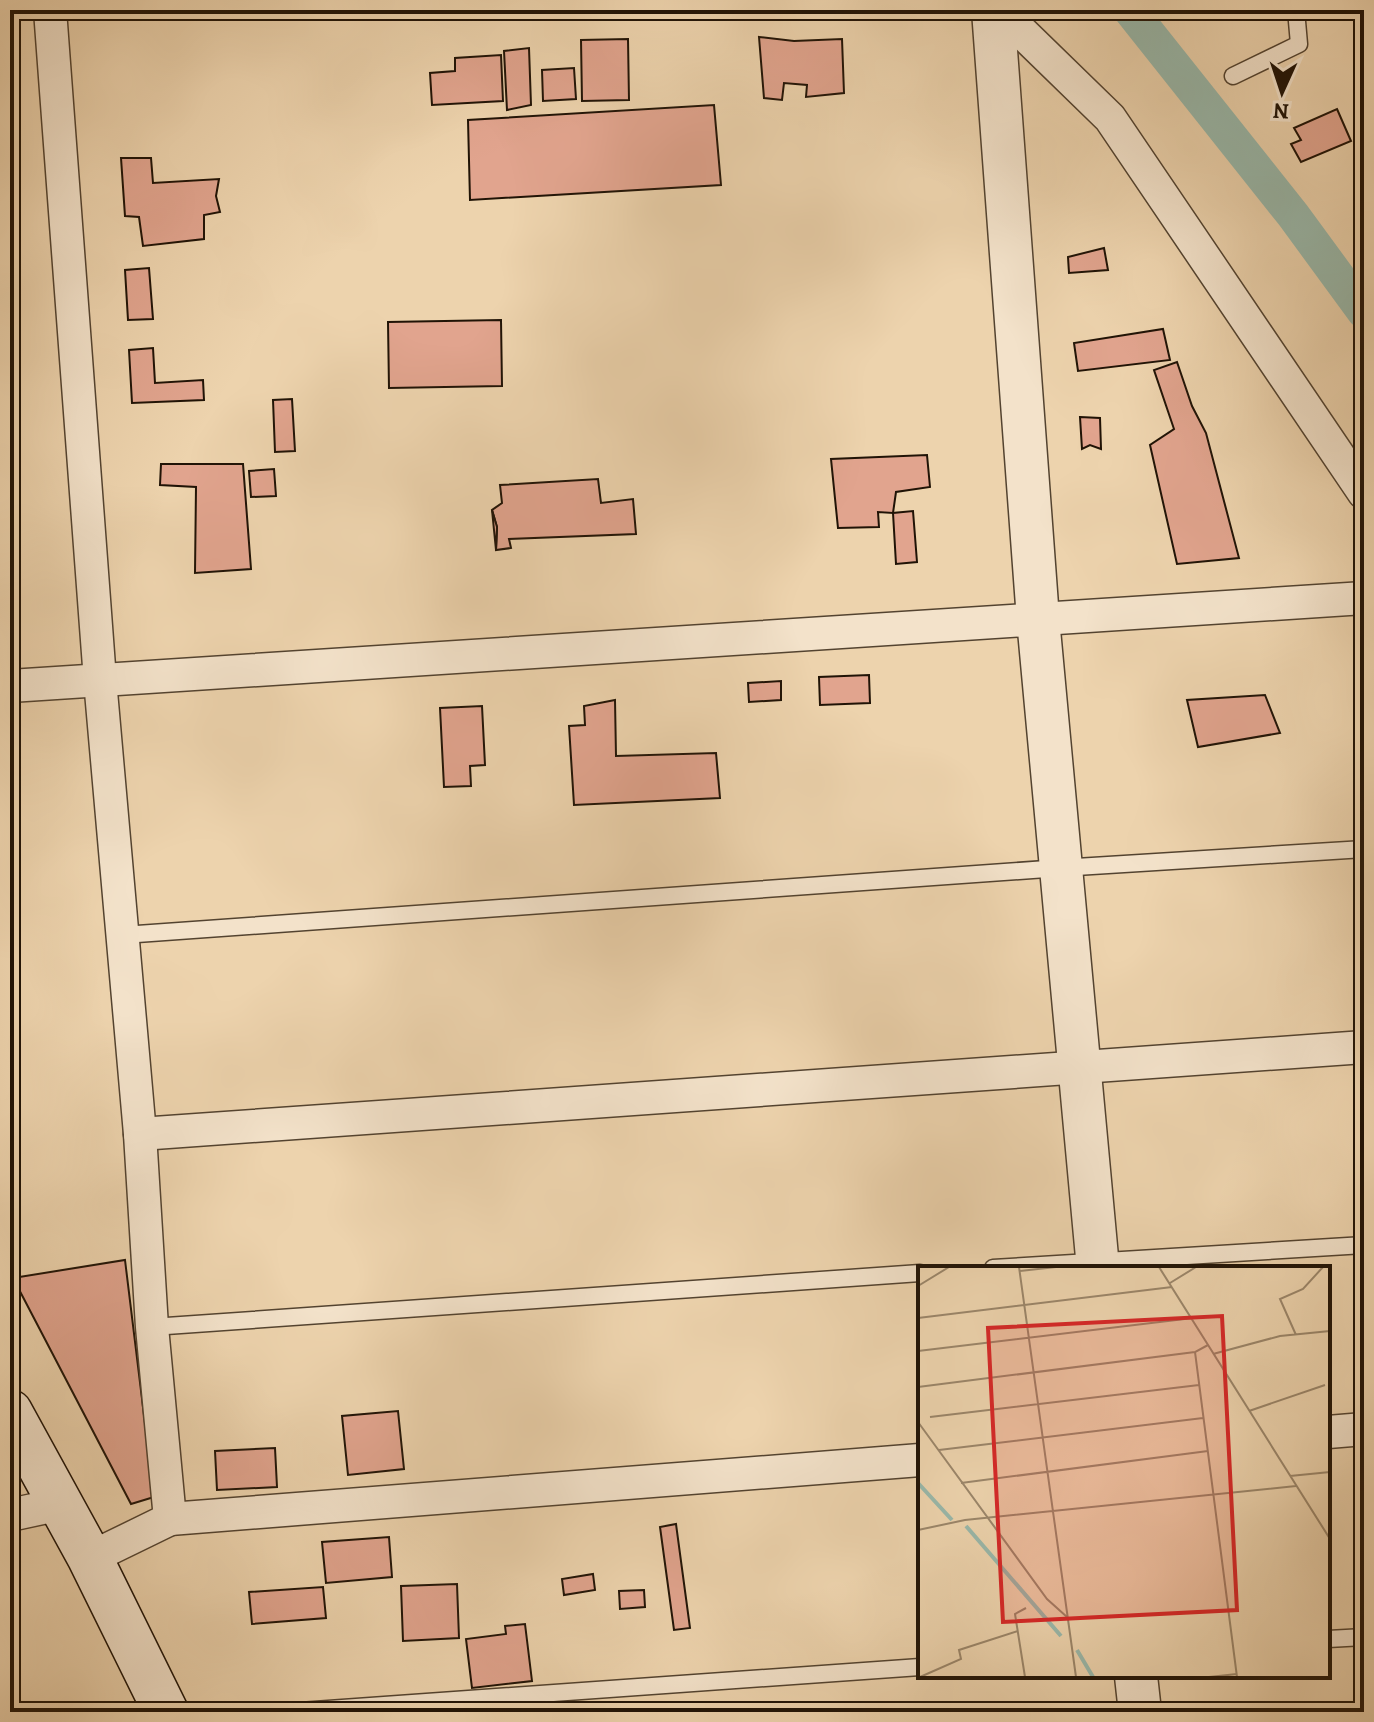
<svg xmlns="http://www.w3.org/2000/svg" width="1374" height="1722" viewBox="0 0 1374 1722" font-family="Alegreya,serif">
<rect width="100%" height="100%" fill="#edd3ad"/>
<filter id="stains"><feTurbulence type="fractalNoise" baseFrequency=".0025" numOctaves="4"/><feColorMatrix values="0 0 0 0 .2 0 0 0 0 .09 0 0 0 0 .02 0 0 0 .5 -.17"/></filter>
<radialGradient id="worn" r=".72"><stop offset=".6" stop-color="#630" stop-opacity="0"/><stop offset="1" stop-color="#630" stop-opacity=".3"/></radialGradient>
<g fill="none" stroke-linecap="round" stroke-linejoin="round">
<polyline stroke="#99b8aa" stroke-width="34" points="1130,10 1293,215 1364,312"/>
</g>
<g fill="#e1a48e" stroke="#201306" stroke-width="2">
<polygon points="759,37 794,41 842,39 844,93 806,97 807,85 784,83 782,100 764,98"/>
<polygon points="628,39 629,100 582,101 581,40"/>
<polygon points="529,48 531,105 507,110 504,51"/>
<polygon points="501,55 503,101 432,105 430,73 455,71 455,58"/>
<polygon points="574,68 576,99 543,101 542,70"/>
<polygon points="714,105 721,185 470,200 468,120"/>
<polygon points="1337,109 1351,141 1301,162 1291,144 1301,140 1294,128"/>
<polygon points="121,158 151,158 153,183 219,179 216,196 220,212 204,215 204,239 143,246 139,217 125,216"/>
<polygon points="1104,248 1108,270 1069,273 1068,257"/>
<polygon points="149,268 153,319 128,320 125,270"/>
<polygon points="501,320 502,386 389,388 388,322"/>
<polygon points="1163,329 1170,360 1078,371 1074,343"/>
<polygon points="153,348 155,383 203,380 204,400 132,403 129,350"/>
<polygon points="1177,362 1192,406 1206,433 1239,558 1177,564 1150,445 1174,429 1154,370"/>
<polygon points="292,399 295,451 275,452 273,400"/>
<polygon points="1080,417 1100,418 1101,449 1090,445 1082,449"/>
<polygon points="927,455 930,487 896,492 893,513 878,512 879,527 838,528 831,459"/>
<polygon points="161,464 243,464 251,569 195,573 196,487 160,485"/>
<polygon points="274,469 276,496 251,497 249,471"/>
<polygon points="598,479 601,503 633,499 636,534 509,539 511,548 496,550 497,527 492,510 502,503 500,485"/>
<polygon points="492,510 497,527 496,550"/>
<polygon points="913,511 917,562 896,564 893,513"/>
<polygon points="869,675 870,703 820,705 819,677"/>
<polygon points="781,681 781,700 749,702 748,683"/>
<polygon points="1265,695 1280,733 1198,747 1187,700"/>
<polygon points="615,700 616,756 716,753 720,798 574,805 569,726 585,725 584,706"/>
<polygon points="482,706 485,765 470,766 471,786 444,787 440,708"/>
<polygon points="125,1260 154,1497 131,1504 13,1278"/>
<polygon points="398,1411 404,1469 348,1475 342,1416"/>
<polygon points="275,1448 277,1487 217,1490 215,1451"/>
<polygon points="676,1524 690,1628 674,1630 660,1527"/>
<polygon points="389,1537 392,1577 326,1583 322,1542"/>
<polygon points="593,1574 595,1590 564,1595 562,1579"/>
<polygon points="457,1584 459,1638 403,1641 401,1586"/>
<polygon points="323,1587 326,1618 252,1624 249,1592"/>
<polygon points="644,1590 645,1607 620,1609 619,1591"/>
<polygon points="525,1624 532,1681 472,1688 466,1639 506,1634 505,1626"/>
</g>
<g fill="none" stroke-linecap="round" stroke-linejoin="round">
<defs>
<g id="service">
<polyline points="1233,76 1299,44 1296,10"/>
<polyline points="123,935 1060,868 1364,849"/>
<polyline points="993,1268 1364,1245"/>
<polyline points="152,1327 920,1273"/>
<polyline points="1328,1639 1364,1637"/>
<polyline points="286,1712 920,1667"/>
</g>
<g id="minor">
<polyline points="50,10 100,680 140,1134 152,1327 170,1519 90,1558"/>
<polyline points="999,10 1110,118 1364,493"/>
<polyline points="10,686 1364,598"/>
<polyline points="140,1134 1364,1047"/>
<polyline points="1328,1432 1364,1429"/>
<polyline points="10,1515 61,1504"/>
<polyline points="170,1519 920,1460"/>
</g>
<g id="tertiary">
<polyline points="993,10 1038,619 1098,1268"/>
<polyline points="1136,1676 1140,1712"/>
</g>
<polyline id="secondary" points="10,1412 90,1558 166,1712"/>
</defs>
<use href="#service" stroke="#534330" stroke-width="19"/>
<use href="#minor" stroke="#534330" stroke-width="35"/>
<use href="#tertiary" stroke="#534330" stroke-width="45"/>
<use href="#secondary" stroke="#201306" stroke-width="47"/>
<use href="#service" stroke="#f3e2ca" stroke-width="16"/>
<use href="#minor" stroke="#f3e2ca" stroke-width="32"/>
<use href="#tertiary" stroke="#f3e2ca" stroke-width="42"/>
<use href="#secondary" stroke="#f3e2ca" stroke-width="44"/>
</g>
<g transform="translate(918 1266)">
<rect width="412" height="412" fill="#edd3ad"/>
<path fill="none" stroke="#99b8aa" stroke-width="4" d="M0,217L34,254M48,260L143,370M159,384L175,411"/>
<path fill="none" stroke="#9b866a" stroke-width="2" d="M101,1L158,411M241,1L412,273M102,5L138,1M252,17L278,1M0,20L31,1M0,52L254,21M378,69L362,33L385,23L405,1M290,79L277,86L319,411M0,85L275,52M295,88L362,70L412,65M0,121L277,86M331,145L407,119M12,151L281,119M0,156L129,333L149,351M21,184L285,152M372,210L412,206M43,217L290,185M0,264L47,254L378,220M2,411L43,393L41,384L100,365M107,411L97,348L108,342M291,411L319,408"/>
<path fill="#d62828" fill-opacity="0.15" stroke="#d62828" stroke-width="4" d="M304,50L319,344L85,356L70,62Z"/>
<rect width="412" height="412" fill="none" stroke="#201306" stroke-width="4"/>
</g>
<rect width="1374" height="1722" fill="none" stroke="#edd3ad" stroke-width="40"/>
<rect x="12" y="12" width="1350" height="1698" fill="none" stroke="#201306" stroke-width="4"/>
<rect x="20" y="20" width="1334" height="1682" fill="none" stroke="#201306" stroke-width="2"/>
<g transform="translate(1282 92) rotate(183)" stroke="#f3e2ca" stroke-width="6" paint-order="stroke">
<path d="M0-6L14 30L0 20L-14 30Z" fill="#201306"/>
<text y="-12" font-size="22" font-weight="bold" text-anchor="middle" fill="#201306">N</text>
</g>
<rect width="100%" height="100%" filter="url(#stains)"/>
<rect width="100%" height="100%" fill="url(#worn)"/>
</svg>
